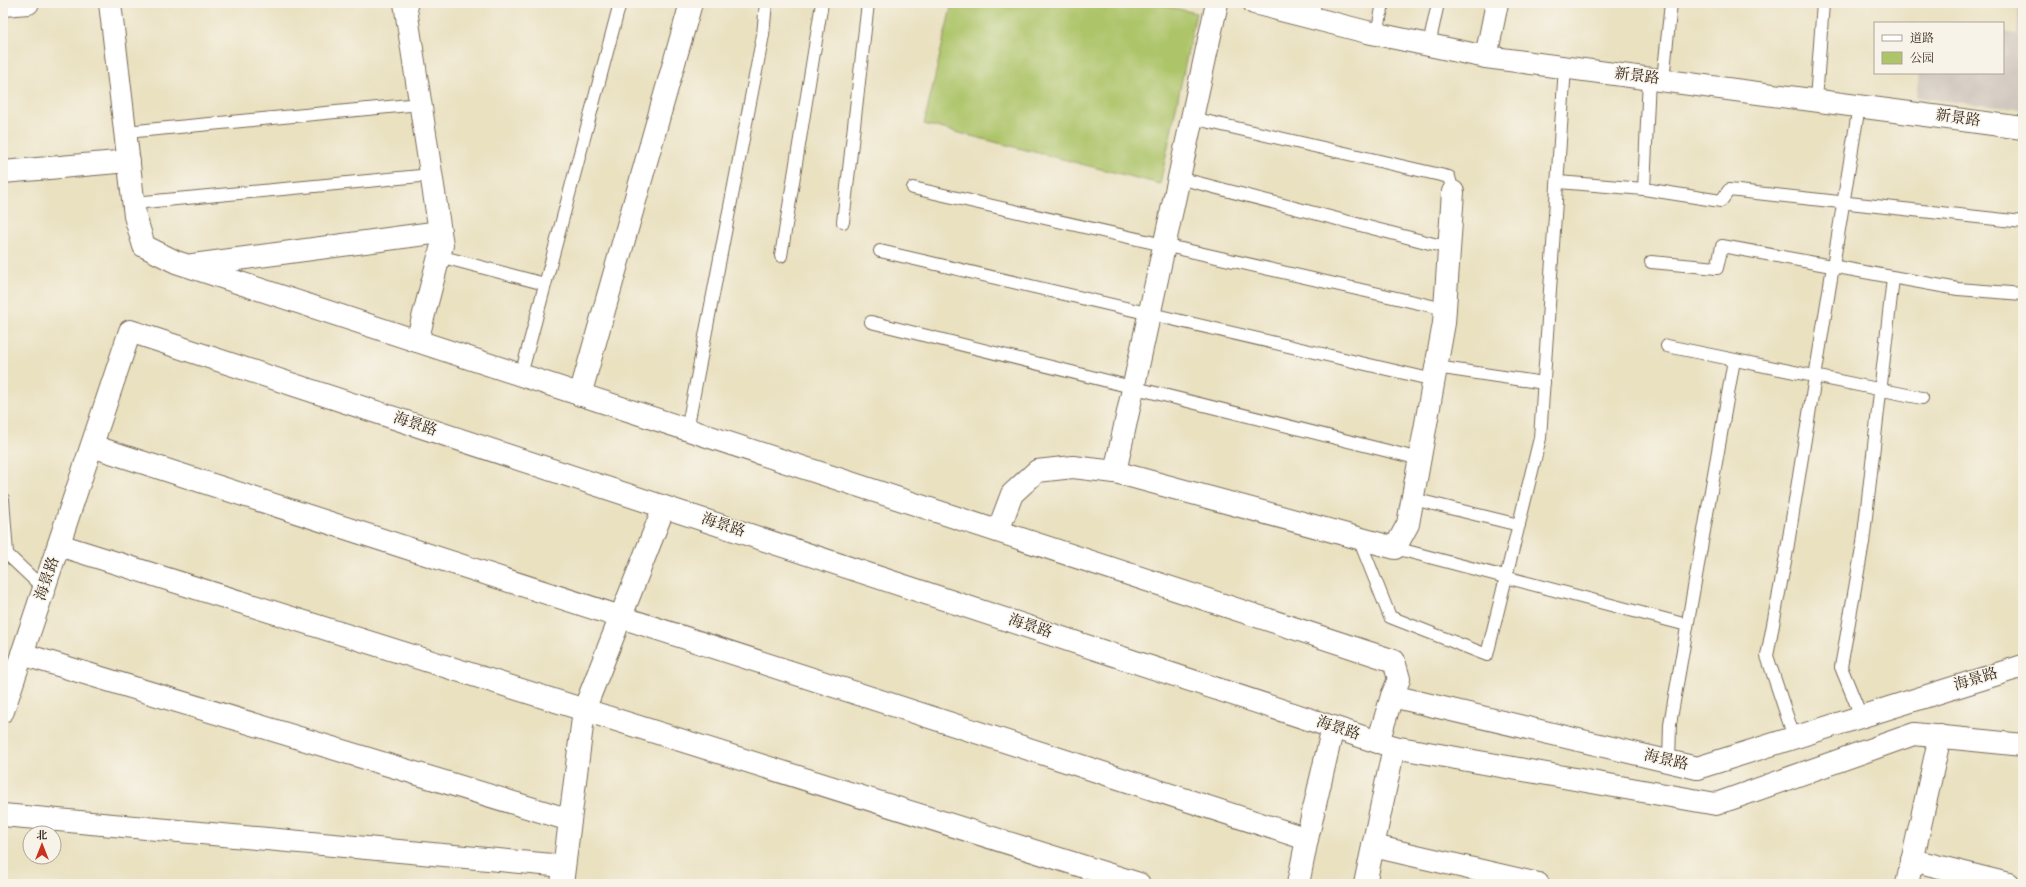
<svg xmlns="http://www.w3.org/2000/svg" width="2026" height="887" viewBox="0 0 2026 887" font-family="'Old Standard TT','Noto Serif SC',serif">
<rect width="100%" height="100%" fill="#f7f3e8"/>
<filter id="ink" filterUnits="userSpaceOnUse"><feTurbulence type="fractalNoise" baseFrequency=".025" numOctaves="2"/><feDisplacementMap in="SourceGraphic" scale="8" xChannelSelector="R" yChannelSelector="G"/><feConvolveMatrix kernelMatrix="1 2 1 2 8 2 1 2 1" color-interpolation-filters="sRGB"/></filter>
<filter id="wash" filterUnits="userSpaceOnUse"><feTurbulence type="fractalNoise" baseFrequency=".012" numOctaves="4" result="noise"/><feDisplacementMap in="SourceGraphic" scale="16" xChannelSelector="R" yChannelSelector="G"/><feGaussianBlur stdDeviation="0.9" result="paint"/><feColorMatrix in="noise" values="0 0 0 0 0 0 0 0 0 0 0 0 0 0 0 0 0 1.4 0 .05"/><feComposite in="paint" operator="in"/></filter>
<g filter="url(#wash)">
<rect width="100%" height="100%" fill="#eae1c1"/>
<polygon fill="#ccc2b9" points="2019,3 2023,3 2023,110 1916,97 1919,73 2003,73 2003,32 2017,34"/>
<polygon fill="#adc469" stroke="#747744" points="952,3 1153,3 1196,13 1160,184 924,124"/>
</g>
<g filter="url(#ink)">
<g fill="none" stroke-linecap="round" stroke-linejoin="round">
<defs>
<g id="service">
<polyline points="1312,18 1315,3"/>
<polyline points="1377,34 1383,3"/>
<polyline points="1429,45 1438,3"/>
<polyline points="1663,80 1671,3"/>
<polyline points="1816,100 1823,3"/>
<polyline points="1192,118 1449,177 1453,192"/>
<polyline points="126,132 420,104"/>
<polyline points="1179,178 1449,248"/>
<polyline points="1558,182 1644,189 1721,201 1729,190 2023,222"/>
<polyline points="913,188 1445,309"/>
<polyline points="1644,189 1649,78"/>
<polyline points="134,203 431,175"/>
<polyline points="843,222 868,3"/>
<polyline points="880,251 1434,380"/>
<polyline points="439,256 545,284"/>
<polyline points="781,256 822,3"/>
<polyline points="1651,262 1717,268 1722,246 1958,289 2023,294"/>
<polyline points="871,322 1420,459"/>
<polyline points="1667,346 1922,398"/>
<polyline points="1436,367 1544,383"/>
<polyline points="521,375 620,3"/>
<polyline points="687,430 763,35 766,3"/>
<polyline points="3,499 7,554 44,589"/>
<polyline points="1413,499 1519,525"/>
<polyline points="1359,539 1390,617 1487,655 1540,438 1565,67"/>
<polyline points="1395,548 1687,625"/>
<polyline points="1861,716 1841,667 1863,543 1893,278"/>
<polyline points="1794,737 1767,656 1786,556 1859,106"/>
<polyline points="1669,762 1670,724 1734,360"/>
</g>
<g id="minor">
<polyline points="110,3 135,216 144,246 176,262 1394,661 1399,679 1392,696"/>
<polyline points="405,3 442,245 417,341"/>
<polyline points="1254,3 1367,32 1486,57 2023,128"/>
<polyline points="3,5 28,3"/>
<polyline points="1486,57 1497,3"/>
<polyline points="3,172 129,161"/>
<polyline points="193,265 440,232"/>
<polyline points="580,395 691,3"/>
<polyline points="92,446 1307,839 1298,884"/>
<polyline points="1115,472 1217,3"/>
<polyline points="998,531 1012,494 1037,471 1073,467 1115,472 1395,548 1408,524 1444,323 1453,192"/>
<polyline points="59,545 1139,884"/>
<polyline points="22,654 570,820"/>
<polyline points="3,711 130,331 1378,742 1392,696 1697,768 2023,666"/>
<polyline points="1394,747 1716,804 1914,734 2023,745"/>
<polyline points="3,815 564,866"/>
<polyline points="1307,839 1333,727"/>
<polyline points="1373,846 1538,884"/>
<polyline points="1912,860 2008,884"/>
<polyline points="562,884 584,710 664,507"/>
<polyline points="1365,884 1394,747 1379,742"/>
<polyline points="1907,884 1940,736"/>
</g>
</defs>
<use href="#service" stroke="#786a57" stroke-width="14"/>
<use href="#minor" stroke="#786a57" stroke-width="24"/>
<use href="#service" stroke="#fff" stroke-width="12"/>
<use href="#minor" stroke="#fff" stroke-width="22"/>
</g>
</g>
<g text-anchor="middle" dominant-baseline="central" stroke-width="3" stroke-linejoin="round" paint-order="stroke">
<g font-size="15" fill="#3b2a1e" stroke="#f7f3e8">
<text transform="translate(1637 77) rotate(7)">新景路</text>
<text transform="translate(1958 119) rotate(8)">新景路</text>
<text transform="translate(415 425) rotate(18)">海景路</text>
<text transform="translate(723 526) rotate(18)">海景路</text>
<text transform="translate(48 579) rotate(-71)">海景路</text>
<text transform="translate(1030 627) rotate(18)">海景路</text>
<text transform="translate(1976 680) rotate(-17)">海景路</text>
<text transform="translate(1338 729) rotate(18)">海景路</text>
<text transform="translate(1666 761) rotate(13)">海景路</text>
</g>
</g>
<rect width="2026" height="887" fill="none" stroke="#f7f3e8" stroke-width="16"/>
<rect x="1874" y="22" width="130" height="52" fill="#f7f3e8" stroke="#aca397"/>
<rect x="1882" y="35" width="20" height="6" fill="#ffffff" stroke="#aca397"/>
<text x="1910" y="42" font-size="12" fill="#3b2a1e">道路</text>
<rect x="1882" y="52" width="20" height="12" fill="#adc469" stroke="#aca397"/>
<text x="1910" y="62" font-size="12" fill="#3b2a1e">公园</text>
<g transform="translate(42 845)"><circle r="19" fill="#f7f3e8" stroke="#aca397"/>
<path d="M0-3L7 15L0 10L-7 15Z" fill="#c8321e"/>
<text y="-6" font-size="11" font-weight="bold" text-anchor="middle" fill="#3b2a1e">北</text>
</g>
</svg>
